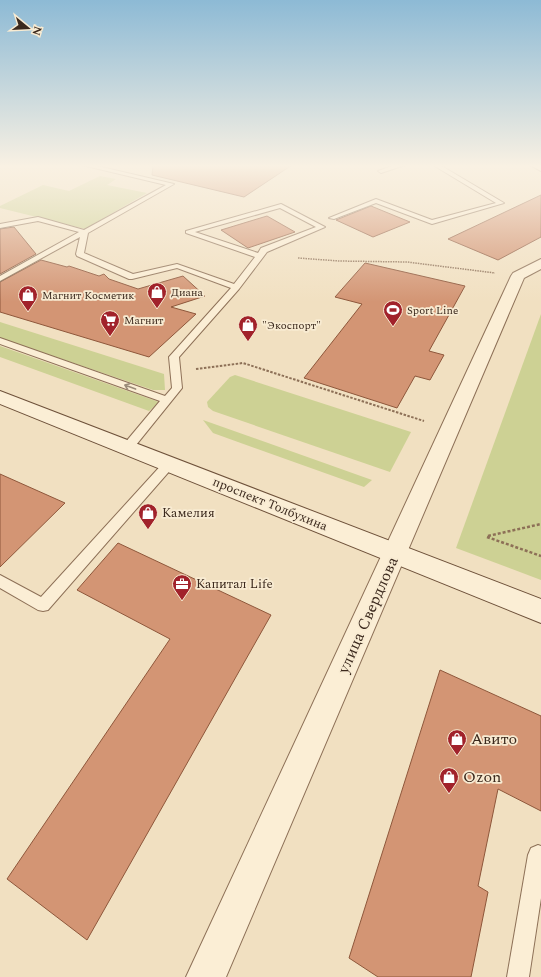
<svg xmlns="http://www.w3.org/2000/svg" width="541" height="977" viewBox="0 0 541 977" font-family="Spectral,serif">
<rect width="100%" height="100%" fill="#f1e0c1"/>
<g fill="#cdd194">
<polygon points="100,176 116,179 107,185 147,193 85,229 0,208 0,206 43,185 69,191"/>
<polygon points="541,314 541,580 456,548"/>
<polygon points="0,322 164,374 165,390 153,390 0,338"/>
<polygon points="0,346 159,402 149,411 0,357"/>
<polygon points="235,375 411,432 390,472 213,411 208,407 207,402 230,377"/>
<polygon points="203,420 372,480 364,487 213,433"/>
</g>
<g fill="#d39574" stroke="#8e573b">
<polygon points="153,165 292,165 244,197 152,175"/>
<polygon points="541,195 541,237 498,260 448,239"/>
<polygon points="371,206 410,222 373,237 336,220"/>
<polygon points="267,216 295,232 248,248 221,230"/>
<polygon points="14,227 36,254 0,274 0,229"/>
<polygon points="41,260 67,267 69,266 99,276 104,274 109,279 138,289 183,276 205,296 171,307 196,314 149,357 0,312 0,282"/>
<polygon points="365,263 465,286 429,351 444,355 430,380 415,376 397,408 304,378 362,304 335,297"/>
<polygon points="0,474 65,503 0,567"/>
<polygon points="118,543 271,615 87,940 7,879 170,639 77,590"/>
<polygon points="440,670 541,716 541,811 498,789 478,886 488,892 471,977 378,977 349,958"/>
</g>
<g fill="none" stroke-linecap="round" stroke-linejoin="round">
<defs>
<g id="service">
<path d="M82,165H93L174,184L88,233L84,253L133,274L177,264L234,284L255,257L186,233V231L281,204L325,227L267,252L239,289L179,357L182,388L132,450H124L122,447L124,444L160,401L0,344V338L165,396L172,388L169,357L231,288L177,268L132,279H129L77,256L76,254L80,237L0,281V276L79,232L38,221L0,228V224L38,217L84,230L166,185ZM280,208L316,227L261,248L258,253L195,232Z"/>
<polygon points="395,165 405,165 381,173 378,171"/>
<polygon points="433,165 440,165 504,203 432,224 376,203 334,219 329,218 376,199 432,220 496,203"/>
<polygon points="169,460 173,461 175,464 173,467 48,610 43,611 38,610 0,588 0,575 41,597 165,461"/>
<polygon points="538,845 541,846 541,898 529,977 507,977 528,855 531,848"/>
</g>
<polygon id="tertiary" points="541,259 541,269 524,278 226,977 186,977 511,276 513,273"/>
<g id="secondary">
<polygon points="530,165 541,165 541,171"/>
<polygon points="0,391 541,599 541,623 0,404"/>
</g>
</defs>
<use href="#service" stroke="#8d7057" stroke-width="2"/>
<use href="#tertiary" stroke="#8d7057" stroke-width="2"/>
<use href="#secondary" stroke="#6e513a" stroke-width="2"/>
<polyline stroke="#8d7057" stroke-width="1.5" stroke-dasharray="1.5 1" stroke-linecap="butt" points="298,258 339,261 407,262 495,273"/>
<polyline stroke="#8d7057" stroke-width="2" stroke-dasharray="2.5 1.5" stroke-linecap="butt" points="196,369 243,363 424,421"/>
<g stroke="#8d7057" stroke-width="2.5" stroke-dasharray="3 2" stroke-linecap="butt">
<polyline points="488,536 541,524"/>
<polyline points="487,537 541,556"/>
</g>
<use href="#service" fill="#fbeed5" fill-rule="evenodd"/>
<use href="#tertiary" fill="#fbeed5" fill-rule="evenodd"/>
<use href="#secondary" fill="#fbeed5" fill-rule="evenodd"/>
</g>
<defs><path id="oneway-shaft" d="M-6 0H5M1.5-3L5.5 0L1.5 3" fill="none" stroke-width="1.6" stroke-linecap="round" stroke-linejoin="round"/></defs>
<use stroke="#9b8c79" href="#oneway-shaft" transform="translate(130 387) rotate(-160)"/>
<linearGradient id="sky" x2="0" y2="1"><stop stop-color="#8dbad5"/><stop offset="0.55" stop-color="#f9f1e3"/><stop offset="1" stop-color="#f9f1e3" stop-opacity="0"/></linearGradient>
<rect width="541" height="302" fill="url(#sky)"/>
<defs>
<symbol id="shop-pin" viewBox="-11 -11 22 30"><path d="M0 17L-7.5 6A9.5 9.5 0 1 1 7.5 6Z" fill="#a1222b" stroke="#f8ebd2"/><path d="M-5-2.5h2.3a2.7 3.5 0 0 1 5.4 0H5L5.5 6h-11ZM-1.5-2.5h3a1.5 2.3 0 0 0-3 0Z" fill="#fff"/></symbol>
<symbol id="stadium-pin" viewBox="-11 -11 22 30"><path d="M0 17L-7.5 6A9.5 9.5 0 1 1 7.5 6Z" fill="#a1222b" stroke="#f8ebd2"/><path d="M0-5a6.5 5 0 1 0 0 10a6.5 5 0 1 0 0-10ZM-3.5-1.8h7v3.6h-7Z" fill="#fff"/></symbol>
<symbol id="supermarket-pin" viewBox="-11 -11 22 30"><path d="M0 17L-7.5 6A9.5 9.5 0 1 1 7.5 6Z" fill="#a1222b" stroke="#f8ebd2"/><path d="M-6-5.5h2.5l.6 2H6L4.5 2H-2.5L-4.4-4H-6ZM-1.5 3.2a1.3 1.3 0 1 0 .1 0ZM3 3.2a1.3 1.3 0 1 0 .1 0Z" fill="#fff"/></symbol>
<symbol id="office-pin" viewBox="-11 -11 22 30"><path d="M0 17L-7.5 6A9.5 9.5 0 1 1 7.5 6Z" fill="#a1222b" stroke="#f8ebd2"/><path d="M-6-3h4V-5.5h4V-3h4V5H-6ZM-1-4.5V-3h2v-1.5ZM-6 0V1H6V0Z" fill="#fff"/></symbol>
</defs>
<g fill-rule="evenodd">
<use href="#shop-pin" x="146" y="281" width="22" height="30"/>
<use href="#shop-pin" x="17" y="284" width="22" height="30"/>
<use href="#stadium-pin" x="382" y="299" width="22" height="30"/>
<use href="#supermarket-pin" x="99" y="309" width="22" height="30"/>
<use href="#shop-pin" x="237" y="314" width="22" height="30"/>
<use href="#shop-pin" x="137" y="502" width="22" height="30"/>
<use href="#office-pin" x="171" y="573" width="22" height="30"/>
<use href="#shop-pin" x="446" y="728" width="22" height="30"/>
<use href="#shop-pin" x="438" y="766" width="22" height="30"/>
</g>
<g text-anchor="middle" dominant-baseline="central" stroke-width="3.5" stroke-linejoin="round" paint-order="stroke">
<g font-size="11" fill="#3b291d" stroke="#f8ebd2" text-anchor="start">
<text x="171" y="292">Диана</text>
<text x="42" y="295">Магнит Косметик</text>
<text x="407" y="310">Sport Line</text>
<text x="124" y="320">Магнит</text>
<text x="262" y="325">"Экоспорт"</text>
</g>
<g font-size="13" fill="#3b291d" stroke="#f8ebd2">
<text transform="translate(270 504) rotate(22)">проспект Толбухина</text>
</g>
<g font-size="13" fill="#3b291d" stroke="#f8ebd2" text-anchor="start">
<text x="162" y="513">Камелия</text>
<text x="196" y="584">Капитал Life</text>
</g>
<g font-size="16" fill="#3b291d" stroke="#f8ebd2">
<text transform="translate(368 615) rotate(-66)">улица Свердлова</text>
</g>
<g font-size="16" fill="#3b291d" stroke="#f8ebd2" text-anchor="start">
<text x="471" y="739">Авито</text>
<text x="463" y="777">Ozon</text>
</g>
</g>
<g transform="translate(28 28) rotate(108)" stroke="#f8ebd2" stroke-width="3" paint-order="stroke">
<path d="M0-3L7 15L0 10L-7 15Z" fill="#3b291d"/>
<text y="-6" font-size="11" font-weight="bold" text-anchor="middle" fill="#3b291d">N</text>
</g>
</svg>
